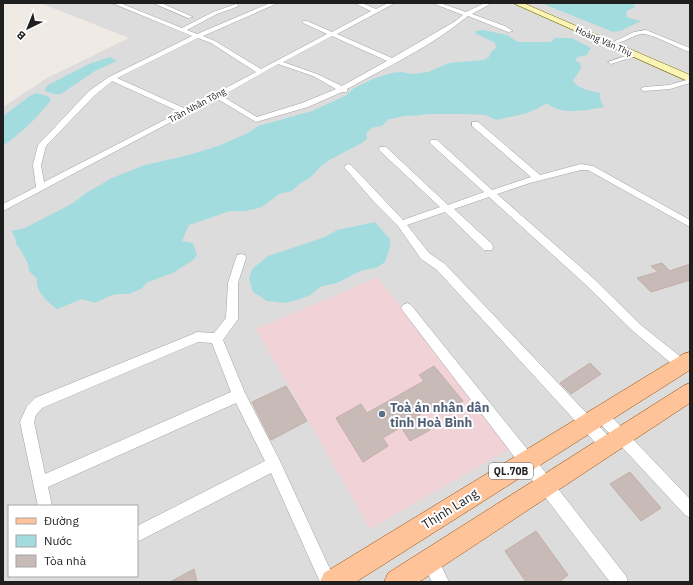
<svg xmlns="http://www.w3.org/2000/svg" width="693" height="585" viewBox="0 0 693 585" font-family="'IBM Plex Sans',sans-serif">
<rect width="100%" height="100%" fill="#f0eae4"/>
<path fill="#dddcdc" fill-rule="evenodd" d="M40,3H690V582H3V107L47,78L129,38ZM9,506H137V576H9Z"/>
<polygon fill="#f1d3d7" points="378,277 510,449 370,529 256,329"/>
<g fill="#a3dcdf">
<polygon points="541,3 632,3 635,7 627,11 626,15 629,18 641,21 620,31 613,32"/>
<path d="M483,30L507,35L518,42H551L555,38H572L591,48L587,55L578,57L575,60L580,63L581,68L573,81C578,89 591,91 600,93V99L604,107C586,110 561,116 547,103L537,109L524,114L496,120L485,115L463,114H427L413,116C404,114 398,119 389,119L382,126L371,128L366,134L367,139L362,143L331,159L321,166L310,178L299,184L292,191L279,194L262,207L246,211H230L189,225L182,241L193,243L197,255L193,260L173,273L148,282L141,289L129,294H119L112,295L95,303L82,299L57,309C48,302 35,292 37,279L29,271L28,264L20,249L16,244L15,237L11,231L25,228L73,203L86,193L112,178L145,165L189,155L218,146L248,133L258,126L312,111L345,96L354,88L373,79L391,73L402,72L412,74L428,72L449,63L483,60L489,57L491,52L496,48L495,43L475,33L476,31Z"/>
<polygon points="110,57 117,61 95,71 61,94 53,94 45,91 45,89 48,85 89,64"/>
<path d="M36,93L47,96L51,99C47,109 13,141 3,145V116L30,96Z"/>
<polygon points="375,222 390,239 390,247 385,262 378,267 360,271 337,283 320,287 309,296 294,301 283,303 267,301 253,292 249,279 252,269 268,256 325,237 337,230"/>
</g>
<g fill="#c8bbb7" stroke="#c2aea6">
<polygon points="662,263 670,271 690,264 690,280 651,292 637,278 658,272 651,266"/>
<polygon points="590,363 601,374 571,394 560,383"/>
<polygon points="434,366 463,401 445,412 438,404 419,415 430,430 410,441 401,427 383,438 388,446 363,462 336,418 361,404 367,413 424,381 419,375"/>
<polygon points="286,386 307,421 271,440 252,402"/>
<polygon points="630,472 661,508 641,521 610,484"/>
<polygon points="536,531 568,575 559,582 526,582 505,551"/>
<polygon points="194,569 197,582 170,582"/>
</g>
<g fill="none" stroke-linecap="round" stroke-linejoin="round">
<defs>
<g id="street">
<path d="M112,3H120L182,28L213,12L236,4L239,6L217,14L187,30L197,34L270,3H278L203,36L215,41L261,69L327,34L303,23V21H307L332,32L371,11L354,3H362L376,9L388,3H395L337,34L392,58L454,22L463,15L432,3H440L466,12L485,3H492L472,14L505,26L513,31L508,32L468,16C432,46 387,67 347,89V92H342L308,107L256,122L216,98L3,211V204L36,187L33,165L38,145L89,91L109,77L192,36ZM332,36L387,61L342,86L317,74L283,62ZM198,38L211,43L256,72L186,109L117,78ZM278,64L313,76L336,89L302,103L257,117L222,96ZM112,81L180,112L44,182L41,165L46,146L95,95Z"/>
<polygon points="153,3 161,3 193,17 188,18"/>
<path d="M646,30L690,48V52C677,48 657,36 645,34C635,32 620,47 613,42L634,32Z"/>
<polygon points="634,53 636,54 636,56 611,64 608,62"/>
<polygon points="690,79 690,83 670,89 644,91 640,89 644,87 669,85"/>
<polygon points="472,122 478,122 540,175 581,164 593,166 690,220 690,227 588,170 581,170 530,183 497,194 593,278 642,326 686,361 688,365 686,369 682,370 678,369 634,332 585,284 489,197 454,209 492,244 493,247 492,250 484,250 445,212 407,225 429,253 445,264 613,441 615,446 613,451 608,453 603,451 437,270 421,259 398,226 375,203 344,167 348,164 351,165 403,220 440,207 380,151 379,149 380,147 386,147 448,205 484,192 431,144 430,142 431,140 437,140 492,190 531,177 472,126"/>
<path d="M241,254L245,255L246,258L238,283V319L223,340L245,393L279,459L336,582H320L271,473L137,542V526L265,461L236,403L48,487L52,506H38L20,422L27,406L35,398L193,334L197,332L214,333L226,318L228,283L236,258L237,255ZM198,342L212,343L231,392L45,474L34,422L36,415L42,408Z"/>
<polygon points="407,303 411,305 524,445 626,576 628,582 610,582 403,311 401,308 403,305"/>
<polygon points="601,409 606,411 690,499 690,518 685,515 596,419 594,415 596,411"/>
<polygon points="430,553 436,555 449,582 432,582 422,561 424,555"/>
</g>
<polygon id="secondary" points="513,3 523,3 690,75 690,82"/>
<g id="primary">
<polygon points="690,352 690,370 356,582 320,582 324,573 683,354"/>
<polygon points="690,383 690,403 419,582 384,582 388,573 683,386"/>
</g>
</defs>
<use href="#street" stroke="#a3a3a3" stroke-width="1"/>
<use href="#secondary" stroke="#7b7400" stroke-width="1"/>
<use href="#primary" stroke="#994d00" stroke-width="1"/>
<use href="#street" fill="#fff" fill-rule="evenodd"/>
<use href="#secondary" fill="#fcf4b6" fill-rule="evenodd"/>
<use href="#primary" fill="#ffc39a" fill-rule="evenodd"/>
</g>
<circle fill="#5c6f8a" stroke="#fff" stroke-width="1.5" cx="382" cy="414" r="4"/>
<g text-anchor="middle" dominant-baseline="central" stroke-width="4" stroke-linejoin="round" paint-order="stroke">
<g font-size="9" fill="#1f1f1f" stroke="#fff">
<text transform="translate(604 41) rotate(24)">Hoàng Văn Thụ</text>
<text transform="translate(197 105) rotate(-28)">Trần Nhân Tông</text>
</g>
<rect fill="#fff" stroke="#626262" stroke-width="1" x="489" y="463" width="44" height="16" rx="3"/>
<g font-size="10" font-weight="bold" fill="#1f1f1f">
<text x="511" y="471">QL.70B</text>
</g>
<g font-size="13" font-weight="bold" fill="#4e5e75" stroke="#fff" text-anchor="start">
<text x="390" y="407">Toà án nhân dân<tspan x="390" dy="15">tỉnh Hoà Bình</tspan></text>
</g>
<g font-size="13" fill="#1f1f1f" stroke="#fff">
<text transform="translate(450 509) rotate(-32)">Thịnh Lang</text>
</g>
</g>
<rect width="693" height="585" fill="none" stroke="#1f1f1f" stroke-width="8"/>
<rect x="8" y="505" width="130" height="72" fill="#ffffff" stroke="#a5a5a5"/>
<rect x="16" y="518" width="20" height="6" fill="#ffc39a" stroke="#a5a5a5"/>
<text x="44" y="525" font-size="12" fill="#1f1f1f">Đường</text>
<rect x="16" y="535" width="20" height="12" fill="#a3dcdf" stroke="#a5a5a5"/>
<text x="44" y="545" font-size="12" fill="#1f1f1f">Nước</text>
<rect x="16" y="555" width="20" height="12" fill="#c8bbb7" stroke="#a5a5a5"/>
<text x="44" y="565" font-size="12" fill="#1f1f1f">Tòa nhà</text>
<g transform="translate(28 28) rotate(223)" stroke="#ffffff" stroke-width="3" paint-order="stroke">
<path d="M0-3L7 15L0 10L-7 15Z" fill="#1f1f1f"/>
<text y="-6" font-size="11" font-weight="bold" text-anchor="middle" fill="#1f1f1f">B</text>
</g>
</svg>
